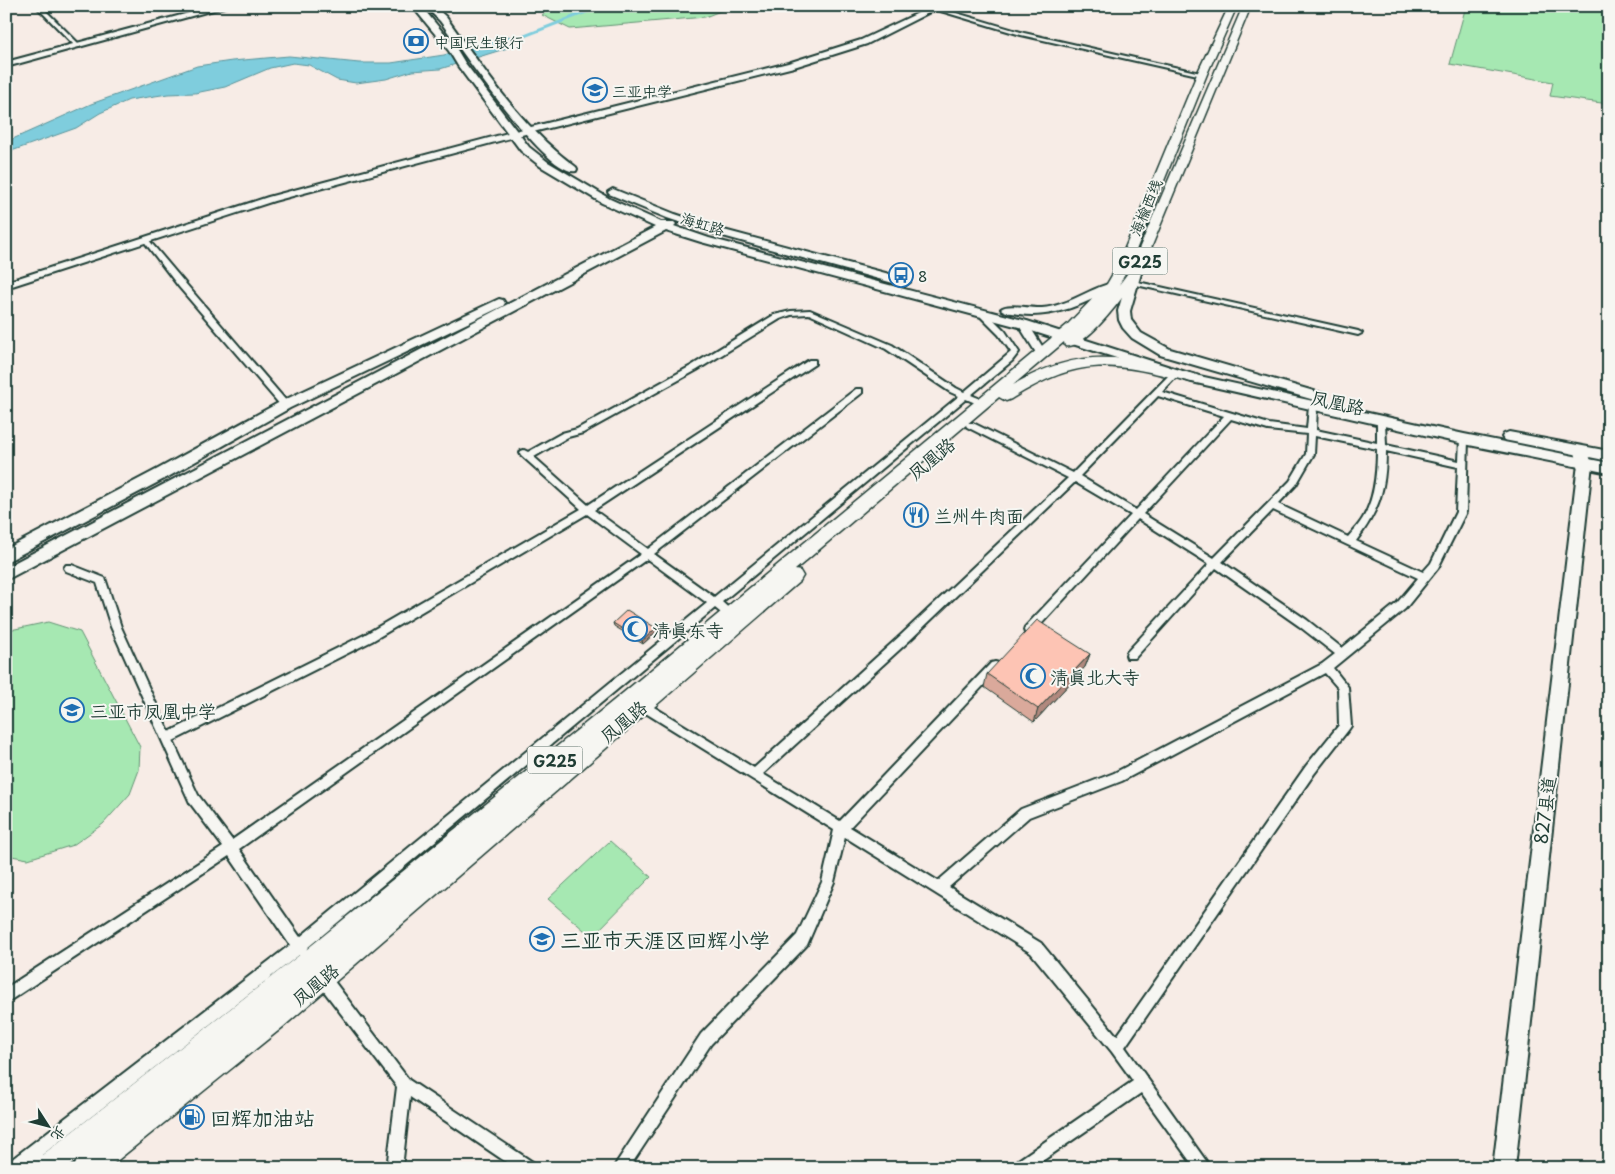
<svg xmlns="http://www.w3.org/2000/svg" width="1615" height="1174" viewBox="0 0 1615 1174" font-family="'Playpen Sans','LXGW WenKai TC',sans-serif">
<rect width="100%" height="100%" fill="#f7ece6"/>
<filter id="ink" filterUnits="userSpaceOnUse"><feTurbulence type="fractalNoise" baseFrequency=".02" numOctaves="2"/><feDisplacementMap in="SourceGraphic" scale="10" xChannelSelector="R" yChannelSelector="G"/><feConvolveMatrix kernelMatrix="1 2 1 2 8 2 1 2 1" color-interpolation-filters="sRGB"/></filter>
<g filter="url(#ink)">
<g fill="#a6e8b2" stroke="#629273">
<polygon points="554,6 733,6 705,17 570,29 542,15"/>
<polygon points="1466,6 1609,6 1609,104 1550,96 1553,82 1450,64"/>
<polygon points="48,622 80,632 140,747 139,770 130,794 103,824 73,845 28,859 6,855 6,631"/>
<polygon points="610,841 651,877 592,937 548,899"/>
</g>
<polygon fill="#7fcddd" stroke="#599399" points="507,36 513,37 514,46 440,69 412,71 386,79 356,83 337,80 309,65 293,63 270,68 225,87 195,93 168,94 129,100 100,113 76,128 6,153 6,142 91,104 197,66 232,61 289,56 359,63 391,63 444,55"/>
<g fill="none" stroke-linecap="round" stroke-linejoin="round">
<polygon fill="#7fcddd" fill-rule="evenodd" points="597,6 606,6 500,47 495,46"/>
<defs>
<g id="minor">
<polygon points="36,6 41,6 80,45 80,47 76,47"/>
<polygon points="936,7 1024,33 1205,74 1202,76 1021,35 934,9"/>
<polygon points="143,238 147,238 185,283 288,403 288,407 282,407 179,287 143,240"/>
<polygon points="1129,280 1358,331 1362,333 1358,335 1132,284 1129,284"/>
<path d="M810,310L892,345L956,388L964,392L1011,352L999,335L981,317V313H987L1005,331L1019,352L1012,361L971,395L986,401V405H980L966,399L722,602L735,614L734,617H726L715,608L307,948L306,954L301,956L299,955L42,1155L47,1168H32L31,1163L25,1168H6L7,1163L290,945L229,856L6,1003V988L223,847L190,803L111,627L97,583L66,571L64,568L66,565H72L105,578L121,627L169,732L364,635L581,509L521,455L520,453L521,451L524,450L528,452L562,433L577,429L691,366L774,315L791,311ZM809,314L886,349L950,392L959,396L714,597L654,554L862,393V389H856L648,549L594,510L815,364V360H809L588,505L534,457L568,437L583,433L697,370L780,319L791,315ZM587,514L641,554L232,840L198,795L173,741L372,641ZM647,559L707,603L300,937L239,849Z"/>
<path d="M1175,371L1179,374L1162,392L1269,424L1307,429L1309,406L1313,403L1317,406L1316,430L1377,443V421L1381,418L1385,421L1386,445L1459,461L1460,439L1464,436L1468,439L1466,512L1438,568L1405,609L1333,668L1348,687L1351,726L1349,729L1314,774L1125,1047L1211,1168H1195L1141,1093L1032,1168H1012L1014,1163L1133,1081L1112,1052L1031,953L845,837L834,882L807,945L711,1044L629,1168H613L701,1034L797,935L822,882L834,830L636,707L634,704L636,701L640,699L644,701L754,768L901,635L1068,478L967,427L966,425L967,423H973L1073,473L1172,372ZM1158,396L1224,416L1136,510L1080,476ZM1231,419L1268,430L1307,434L1306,454L1290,481L1214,558L1143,514ZM1315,436L1377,449C1377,472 1375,498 1363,518C1359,525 1353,531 1348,537L1278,504L1296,485L1314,454ZM1386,451L1458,467L1456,512L1431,563L1423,572L1356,541C1379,511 1386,489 1386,451ZM1075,482L1131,515L1025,627L1024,630L1025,633H1033L1138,519L1209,564L1127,652L1126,655L1127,658H1135L1216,568L1299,626L1335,654L1322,664L1114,773L1021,809L938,881L850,827L999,669L1000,666L999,663L995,662L991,663L840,821L763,774L909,641ZM1273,510L1418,578L1397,603L1342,648L1307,620L1222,562ZM1325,673L1338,688L1339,725L1306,766L1117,1036L1041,943L949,887L1029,817L1122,781Z"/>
<polygon points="322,970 327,972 409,1080 534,1163 536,1168 515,1168 410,1097 402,1168 387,1168 397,1087 317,982 315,977 317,972"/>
</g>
<g id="tertiary">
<polygon points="933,6 942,6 867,44 794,67 529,133 274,201 6,288 6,282 268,197 523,129 788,63 861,40"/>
<path d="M1112,283L1117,286L1116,288C1085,303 1054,319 1019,314C1013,313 1005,313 1001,309C1007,303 1032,309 1042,308C1068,306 1088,289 1112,283Z"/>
<polygon points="1023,321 1027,322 1047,354 1046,356 1042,357 1038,356 1018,324"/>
</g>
<g id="secondary">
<polygon points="215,6 228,6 6,67 6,62"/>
<polygon points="1582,448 1587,449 1592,464 1515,1168 1493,1168 1578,464 1575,452 1577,449"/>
</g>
<g id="primary">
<polygon points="412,6 421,6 456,48 465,63 529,147 548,162 610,199 661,222 674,222 676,224 674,226 709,238 1027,321 1195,375 1464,434 1609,463 1609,473 1464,444 1192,382 1019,327 701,242 666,231 6,580 6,567 655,227 602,203 540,166 521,151 458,66 449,51"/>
<path d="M425,6H434L446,17C485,71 521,127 576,167L577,169L576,171C547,178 458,45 440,21Z"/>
<polygon points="613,189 675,214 720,229 908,279 910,282 904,286 712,233 667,218 609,194 608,192"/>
<polygon points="1136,266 1142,270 1130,311 1131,320 1141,333 1170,349 1324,394 1326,397 1324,400 1314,400 1160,355 1132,338 1123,328 1119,320 1118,311 1130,270"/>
<polygon points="499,299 503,300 505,303 503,306 290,408 168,477 6,562 6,549 158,469 280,402"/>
<polygon points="1509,432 1609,451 1609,461 1504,440 1502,437 1504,434"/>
</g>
<path id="trunk" d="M1229,6H1237L1207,74L1130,265L1119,285L1130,270L1243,6H1251L1142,270C1131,287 1086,351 1065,346L1064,342L1013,385C1082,345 1125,356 1197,375L1199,378L1197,381L1192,382C1115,363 1082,354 1011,399L1006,401L999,397L795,570L800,571L803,576L800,581L283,1027L108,1168H74L77,1160L67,1168H33L37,1159L302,953L623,693L1067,325L1107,284L1118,265L1197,74Z"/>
</defs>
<use href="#minor" stroke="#1f3d34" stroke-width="4"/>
<use href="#tertiary" stroke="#1f3d34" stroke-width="4"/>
<use href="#secondary" stroke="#1f3d34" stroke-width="4"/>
<use href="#primary" stroke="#1f3d34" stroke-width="4"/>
<use href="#trunk" stroke="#1f3d34" stroke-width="3"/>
<use href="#minor" fill="#f6f6f2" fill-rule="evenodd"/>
<use href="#tertiary" fill="#f6f6f2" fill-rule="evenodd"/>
<use href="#secondary" fill="#f6f6f2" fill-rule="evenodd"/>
<use href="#primary" fill="#f6f6f2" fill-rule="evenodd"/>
<use href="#trunk" fill="#f6f6f2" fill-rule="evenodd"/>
</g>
<g fill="#daa99b" stroke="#1f3d34">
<polygon points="613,623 657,631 643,644 614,626"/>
<polygon points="1090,654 1085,667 1034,722 984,687 987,674"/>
</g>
<g fill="#b1897e" stroke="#1f3d34">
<polygon points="656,628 657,631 643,644 642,641"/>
<polygon points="1090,654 1085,667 1034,722 1038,709"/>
</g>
<g fill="#fdc4b4" stroke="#1f3d34">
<polygon points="627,610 656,628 642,641 613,623"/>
<polygon points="1037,620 1090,654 1038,709 987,674"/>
</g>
</g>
<defs>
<symbol id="bank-ring" viewBox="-11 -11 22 22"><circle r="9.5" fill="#f6f6f2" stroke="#1f6fb2" stroke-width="1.5"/><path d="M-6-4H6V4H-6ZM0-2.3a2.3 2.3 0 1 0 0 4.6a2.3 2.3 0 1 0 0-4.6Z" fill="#1f6fb2"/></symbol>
<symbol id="school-ring" viewBox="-11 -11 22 22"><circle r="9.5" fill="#f6f6f2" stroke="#1f6fb2" stroke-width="1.5"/><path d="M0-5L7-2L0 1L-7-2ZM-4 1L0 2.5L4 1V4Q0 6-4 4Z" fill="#1f6fb2"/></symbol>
<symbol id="bus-ring" viewBox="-11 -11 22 22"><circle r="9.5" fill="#f6f6f2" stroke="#1f6fb2" stroke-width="1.5"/><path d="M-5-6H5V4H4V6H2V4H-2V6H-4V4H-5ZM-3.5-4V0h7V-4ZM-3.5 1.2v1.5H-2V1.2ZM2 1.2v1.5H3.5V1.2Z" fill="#1f6fb2"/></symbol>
<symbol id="restaurant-ring" viewBox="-11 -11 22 22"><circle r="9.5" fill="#f6f6f2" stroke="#1f6fb2" stroke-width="1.5"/><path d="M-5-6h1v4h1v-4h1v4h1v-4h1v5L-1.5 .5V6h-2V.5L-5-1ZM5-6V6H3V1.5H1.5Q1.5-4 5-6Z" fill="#1f6fb2"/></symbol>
<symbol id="mosque-ring" viewBox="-11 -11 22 22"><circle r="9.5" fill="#f6f6f2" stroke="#1f6fb2" stroke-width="1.5"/><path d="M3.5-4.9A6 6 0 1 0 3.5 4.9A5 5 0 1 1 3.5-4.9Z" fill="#1f6fb2"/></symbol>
<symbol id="fuel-ring" viewBox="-11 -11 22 22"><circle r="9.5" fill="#f6f6f2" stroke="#1f6fb2" stroke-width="1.5"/><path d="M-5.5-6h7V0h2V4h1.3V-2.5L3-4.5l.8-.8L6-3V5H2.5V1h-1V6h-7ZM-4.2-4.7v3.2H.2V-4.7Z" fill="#1f6fb2"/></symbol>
</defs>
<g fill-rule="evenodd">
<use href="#bank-ring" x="402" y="27" width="28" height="28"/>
<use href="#school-ring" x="581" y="76" width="28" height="28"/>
<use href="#bus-ring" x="887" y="261" width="28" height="28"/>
<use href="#restaurant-ring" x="902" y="501" width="28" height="28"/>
<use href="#mosque-ring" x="621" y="615" width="28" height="28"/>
<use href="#mosque-ring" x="1019" y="662" width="28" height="28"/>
<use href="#school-ring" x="58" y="696" width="28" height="28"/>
<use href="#school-ring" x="528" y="925" width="28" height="28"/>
<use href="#fuel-ring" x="178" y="1103" width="28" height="28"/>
</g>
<g text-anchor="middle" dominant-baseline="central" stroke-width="4" stroke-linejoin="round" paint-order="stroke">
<g font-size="15" fill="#1f3d34" stroke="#f6f6f2" text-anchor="start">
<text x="434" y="41">中国民生银行</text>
<text x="612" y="90">三亚中学</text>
<text x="918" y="275">8</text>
</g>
<g font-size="15" fill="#1f3d34" stroke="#f6f6f2">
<text transform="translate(1145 207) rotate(-67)">海榆西线</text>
<text transform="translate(703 223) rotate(17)">海虹路</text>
</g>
<g fill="#f6f6f2" stroke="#60746d" stroke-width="1">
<rect x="1112.5" y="247.5" width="55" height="27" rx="4"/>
<rect x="527.5" y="746.5" width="55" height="27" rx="4"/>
</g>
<g font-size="16" font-weight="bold" fill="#1f3d34">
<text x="1140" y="261">G225</text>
<text x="555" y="760">G225</text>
</g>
<g font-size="18" fill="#1f3d34" stroke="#f6f6f2">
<text transform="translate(1338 402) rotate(12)">凤凰路</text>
<text transform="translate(931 458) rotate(-40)">凤凰路</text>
<text transform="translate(623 721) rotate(-40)">凤凰路</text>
<text transform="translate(1544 810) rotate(-83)">827县道</text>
<text transform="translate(315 984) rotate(-40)">凤凰路</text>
</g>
<g font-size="18" fill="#1f3d34" stroke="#f6f6f2" text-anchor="start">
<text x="934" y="515">兰州牛肉面</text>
<text x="652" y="629">清真东寺</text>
<text x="1050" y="676">清真北大寺</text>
<text x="90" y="710">三亚市凤凰中学</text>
</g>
<g font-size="21" fill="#1f3d34" stroke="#f6f6f2" text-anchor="start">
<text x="560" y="939">三亚市天涯区回辉小学</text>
<text x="210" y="1117">回辉加油站</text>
</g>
</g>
<rect width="1615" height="1174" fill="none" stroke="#f6f6f2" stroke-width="25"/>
<rect x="12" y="12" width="1590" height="1149" fill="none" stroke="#1f3d34" stroke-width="2" filter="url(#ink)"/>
<g transform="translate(48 1126) rotate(126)" stroke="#f6f6f2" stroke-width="4" paint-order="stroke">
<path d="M0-4L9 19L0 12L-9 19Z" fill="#1f3d34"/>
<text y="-8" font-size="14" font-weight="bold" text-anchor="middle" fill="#1f3d34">北</text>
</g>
</svg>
